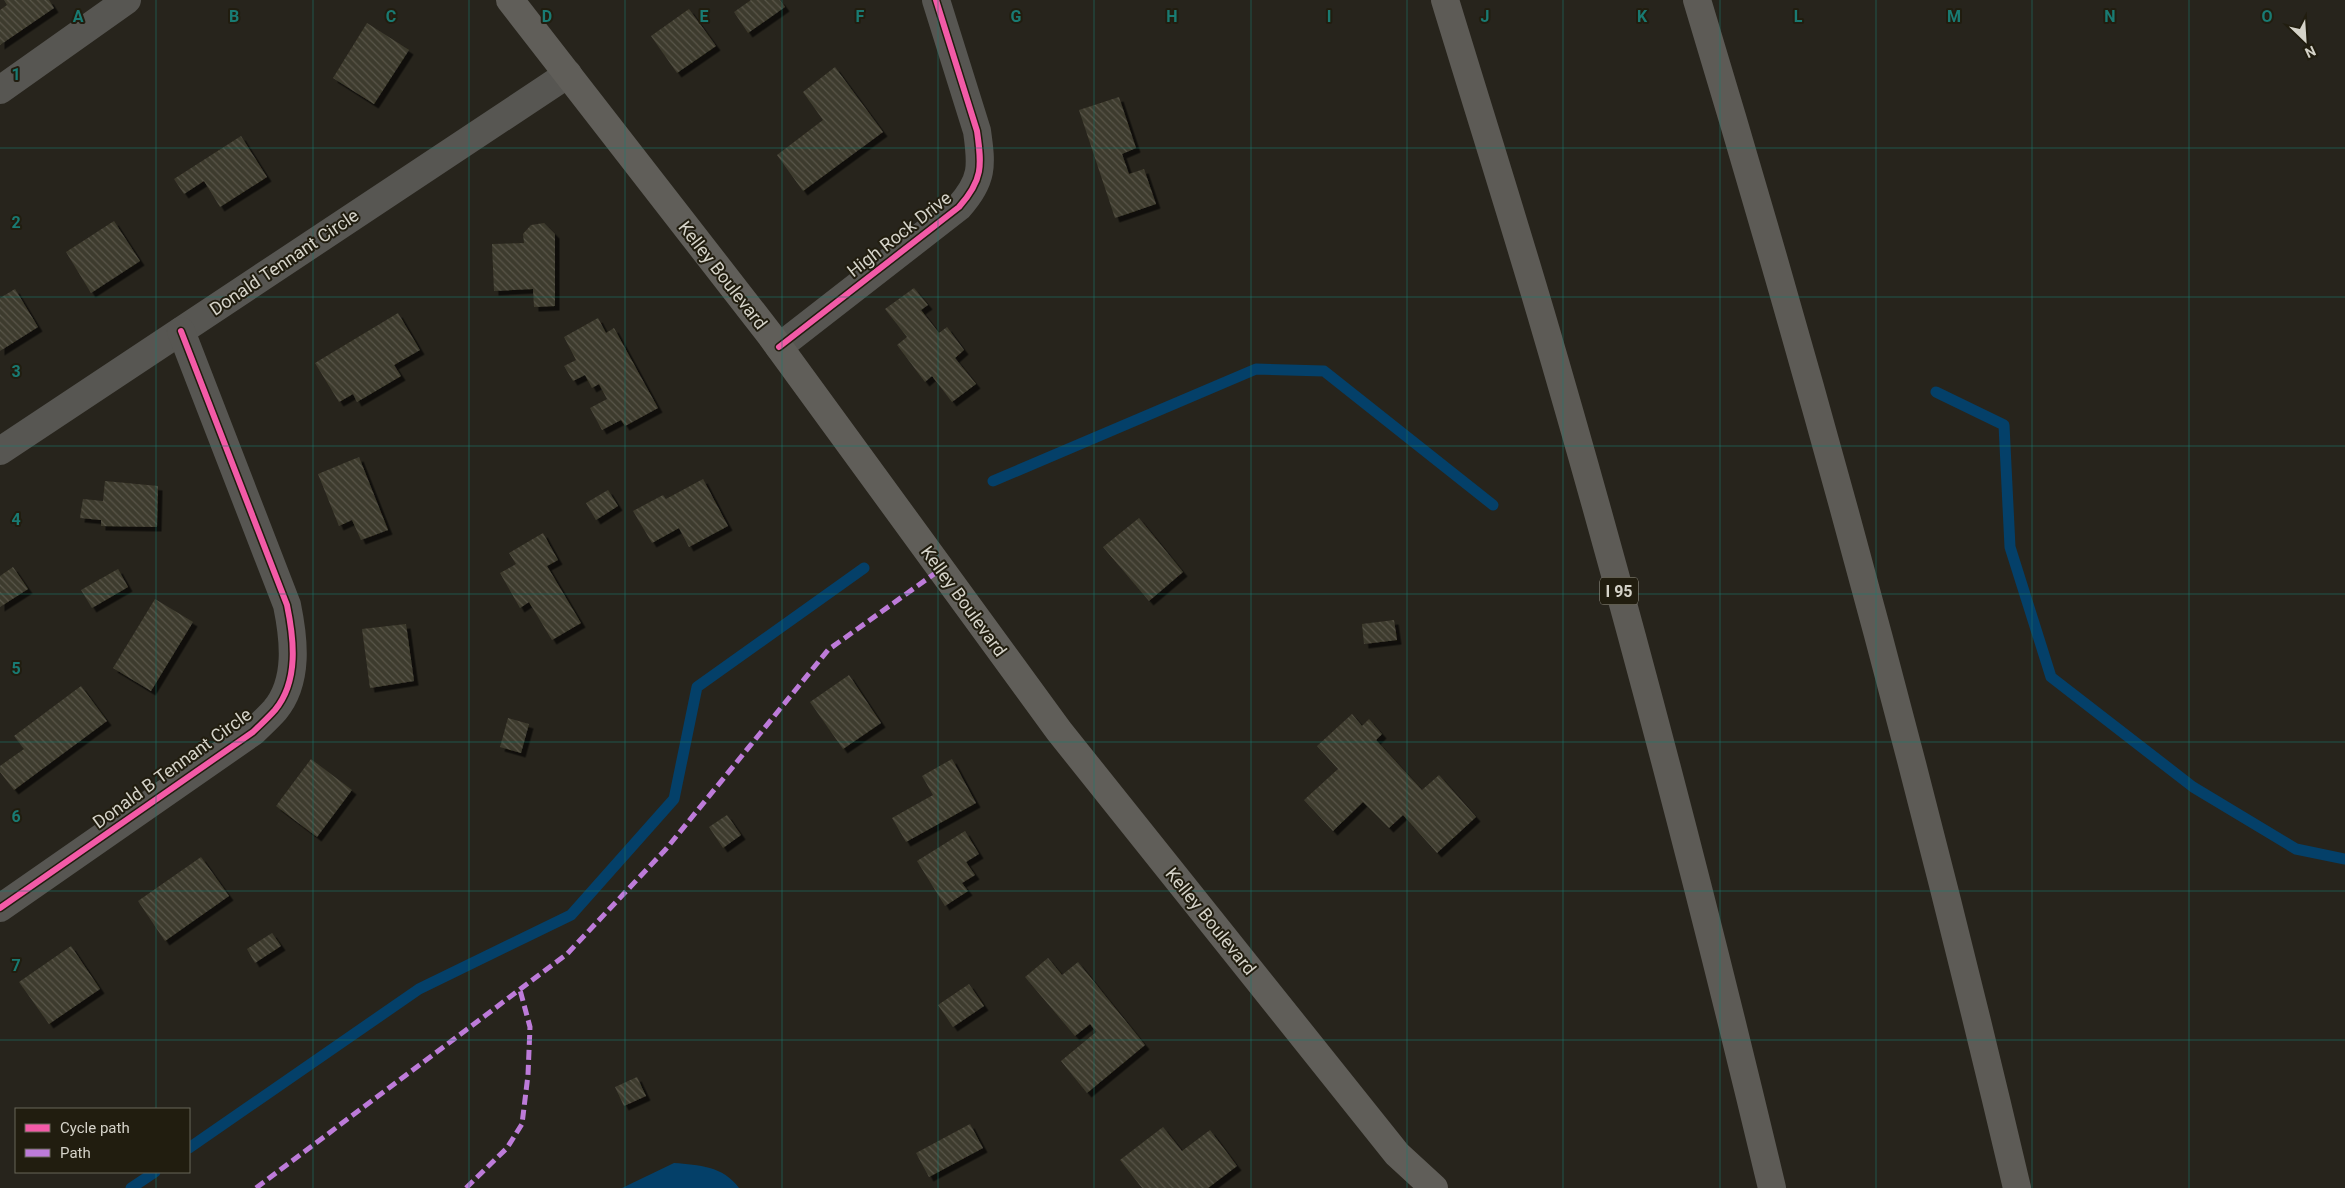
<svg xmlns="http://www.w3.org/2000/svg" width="2345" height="1188" viewBox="0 0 2345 1188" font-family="Roboto,sans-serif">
<defs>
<pattern id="building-back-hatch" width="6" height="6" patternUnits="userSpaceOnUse" patternTransform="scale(1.25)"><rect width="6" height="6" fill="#3e3b2d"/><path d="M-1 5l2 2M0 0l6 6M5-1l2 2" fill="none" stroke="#59564a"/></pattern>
<filter id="shadow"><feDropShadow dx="4.5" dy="4.5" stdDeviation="0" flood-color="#0009"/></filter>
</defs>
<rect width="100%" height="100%" fill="#27241c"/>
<path fill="#044069" d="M674,1163C699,1165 723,1166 739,1188H622Z"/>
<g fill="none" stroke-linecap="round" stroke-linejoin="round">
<g stroke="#044069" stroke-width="11">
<polyline points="1936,392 2004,425 2010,547 2051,677 2193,787 2296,849 2345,859"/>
<polyline points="993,481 1256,369 1324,371 1493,505"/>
<polyline points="189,1148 419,989 571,915 674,799 697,687 864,568"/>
<polyline points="131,1188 155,1172"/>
</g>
</g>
<g fill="url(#building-back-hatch)" filter="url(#shadow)">
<polygon points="4,0 49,0 54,8 0,45 0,10 7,5"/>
<polygon points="751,0 780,0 785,7 748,33 734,12"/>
<polygon points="689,9 716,46 677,73 651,36"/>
<polygon points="367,23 409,50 374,104 333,78"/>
<polygon points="835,67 883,132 803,191 777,155 823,120 803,92"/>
<polygon points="1119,97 1136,148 1122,154 1129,174 1144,169 1156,204 1115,218 1079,110"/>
<polygon points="241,136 267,177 220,207 204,181 184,194 174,179"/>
<polygon points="114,221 140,261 91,293 66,252"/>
<polygon points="544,223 555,234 555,306 534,307 533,289 494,291 492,244 524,243 523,234 531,225"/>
<polygon points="914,288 928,305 921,310 939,333 947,327 964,350 955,358 976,384 952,402 932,376 925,382 897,345 907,337 885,309"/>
<polygon points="15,289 38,327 0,351 0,298"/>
<polygon points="398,313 420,350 394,365 401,376 357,402 353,394 339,402 315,363"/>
<polygon points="598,318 606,333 614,328 658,408 625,426 621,420 602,430 590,408 607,399 599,384 592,388 585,375 573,381 564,366 576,360 564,337"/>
<polygon points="359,457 388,530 361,540 352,520 339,526 318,474"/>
<polygon points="703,479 728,526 689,547 679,528 652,543 633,511 663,495 666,499"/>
<polygon points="105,481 158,486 157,527 101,526 101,520 80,518 83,499 103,501"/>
<polygon points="608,490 618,506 596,520 586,503"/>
<polygon points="1139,518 1183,572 1149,601 1103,547"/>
<polygon points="543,533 558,560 547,566 581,623 552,640 529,602 520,608 500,573 516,564 509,553"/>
<polygon points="13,567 28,589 0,607 0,576"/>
<polygon points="118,569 128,587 92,608 81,590"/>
<polygon points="155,599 193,622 151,691 113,668"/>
<polygon points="1394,620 1397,640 1364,644 1362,624"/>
<polygon points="406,624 414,681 370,688 362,629"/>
<polygon points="849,675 881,723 843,749 810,702"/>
<polygon points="81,686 107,721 14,790 0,772 0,766 24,749 14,736"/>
<polygon points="1352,714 1362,726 1369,719 1382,734 1376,740 1422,790 1439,775 1476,817 1437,853 1403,815 1389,828 1363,802 1333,831 1304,800 1338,769 1317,746"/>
<polygon points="508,718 529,724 521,753 500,747"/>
<polygon points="311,759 352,790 317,837 276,806"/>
<polygon points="952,759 976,803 906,842 892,818 933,795 922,776"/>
<polygon points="727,815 741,835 723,848 709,827"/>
<polygon points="965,831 979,854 966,862 975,875 962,883 968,891 945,906 917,861"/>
<polygon points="201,857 229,896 165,941 138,901"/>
<polygon points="272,933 281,946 255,963 247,949"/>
<polygon points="71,946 100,989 49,1024 19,982"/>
<polygon points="1048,958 1062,975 1078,962 1145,1045 1087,1093 1061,1061 1096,1032 1090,1024 1075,1036 1025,977"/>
<polygon points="969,984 984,1006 953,1027 938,1005"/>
<polygon points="637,1077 646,1096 624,1106 615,1087"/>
<polygon points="970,1124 983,1148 929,1177 916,1153"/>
<polygon points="1163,1127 1182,1151 1210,1130 1237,1166 1208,1188 1142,1188 1120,1160"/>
</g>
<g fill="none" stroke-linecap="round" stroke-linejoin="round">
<g stroke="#575652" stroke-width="28">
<polyline points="0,90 127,0"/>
<path d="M779,347L959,207C983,180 982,166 977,131L936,0"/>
<polyline points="0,451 568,74"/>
<path d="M0,908L253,732C260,725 268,718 275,710C299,681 294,639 287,605L181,331"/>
</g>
<polyline stroke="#605e59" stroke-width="28" points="510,0 771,336 1059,731 1397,1154 1434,1188"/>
<g stroke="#5d5b56" stroke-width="28">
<path d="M1445,0C1477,105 1510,209 1541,314C1626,603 1702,895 1772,1188"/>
<path d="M1697,0C1816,393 1923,788 2017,1188"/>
</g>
<g stroke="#bd7bd9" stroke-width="5" stroke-dasharray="10 5" stroke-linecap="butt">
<polyline points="256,1188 567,954 666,849 828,650 941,569"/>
<polyline points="466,1188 507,1148 522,1124 528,1075 530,1027 520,990"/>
</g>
<defs>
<g id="cycleway">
<path d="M779,347L959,207C983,180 982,166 977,131L936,0"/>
<path d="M0,908L253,732C260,725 268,718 275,710C299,681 294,639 287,605L181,331"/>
</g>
</defs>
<use href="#cycleway" stroke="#211d0f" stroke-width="9"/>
<use href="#cycleway" stroke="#f35aa7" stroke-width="6"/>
</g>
<path fill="none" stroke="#197b73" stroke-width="1" stroke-opacity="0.55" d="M156,0V1109M313,0V1188M469,0V1188M625,0V1188M782,0V1188M938,0V1188M1094,0V1188M1251,0V1188M1407,0V1188M1563,0V1188M1720,0V1188M1876,0V1188M2032,0V1188M2189,0V1188M0,148H2345M0,297H2345M0,446H2345M0,594H2345M0,742H2345M0,891H2345M0,1040H2345M156,1172V1188"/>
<g text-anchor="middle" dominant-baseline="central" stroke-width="4" stroke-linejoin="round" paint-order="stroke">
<rect fill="#211d0f" stroke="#9f9c91" stroke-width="1" x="1600" y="577.5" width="38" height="27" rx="4"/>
<g font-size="16" font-weight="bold" fill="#d5d3c9">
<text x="1619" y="591">I 95</text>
</g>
<g font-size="18" fill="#d5d3c9" stroke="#211d0f">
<text transform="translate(899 234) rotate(-38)">High Rock Drive</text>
<text transform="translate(284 262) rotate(-34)">Donald Tennant Circle</text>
<text transform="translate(723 275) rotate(52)">Kelley Boulevard</text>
<text transform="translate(964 601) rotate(54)">Kelley Boulevard</text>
<text transform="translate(172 768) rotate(-36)">Donald B Tennant Circle</text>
<text transform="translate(1211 921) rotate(51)">Kelley Boulevard</text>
</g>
</g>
<g font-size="16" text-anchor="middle" font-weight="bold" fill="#197b73" stroke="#211d0f" stroke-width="4" stroke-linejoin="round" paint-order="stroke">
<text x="78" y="22">A</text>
<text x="234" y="22">B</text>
<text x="391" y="22">C</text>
<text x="547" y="22">D</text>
<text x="704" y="22">E</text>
<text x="860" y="22">F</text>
<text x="1016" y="22">G</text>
<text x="1172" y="22">H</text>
<text x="1329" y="22">I</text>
<text x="1485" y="22">J</text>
<text x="1642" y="22">K</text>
<text x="1798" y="22">L</text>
<text x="1954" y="22">M</text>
<text x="2110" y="22">N</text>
<text x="2267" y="22">O</text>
<text x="16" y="80">1</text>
<text x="16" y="228">2</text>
<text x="16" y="377">3</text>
<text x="16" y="525">4</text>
<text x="16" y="674">5</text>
<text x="16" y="822">6</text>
<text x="16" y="971">7</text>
</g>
<rect x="15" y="1108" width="175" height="65" fill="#211d0f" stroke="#696659"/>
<rect x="25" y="1124" width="25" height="8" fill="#f35aa7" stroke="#696659"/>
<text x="60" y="1133" font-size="15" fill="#d5d3c9">Cycle path</text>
<rect x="25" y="1149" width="25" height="8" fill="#bd7bd9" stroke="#696659"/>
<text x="60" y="1158" font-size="15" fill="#d5d3c9">Path</text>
<g transform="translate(2305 40) rotate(155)" stroke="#211d0f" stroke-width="4" paint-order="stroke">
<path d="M0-4L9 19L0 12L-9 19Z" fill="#d5d3c9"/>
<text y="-8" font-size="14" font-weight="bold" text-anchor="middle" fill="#d5d3c9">N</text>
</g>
</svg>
